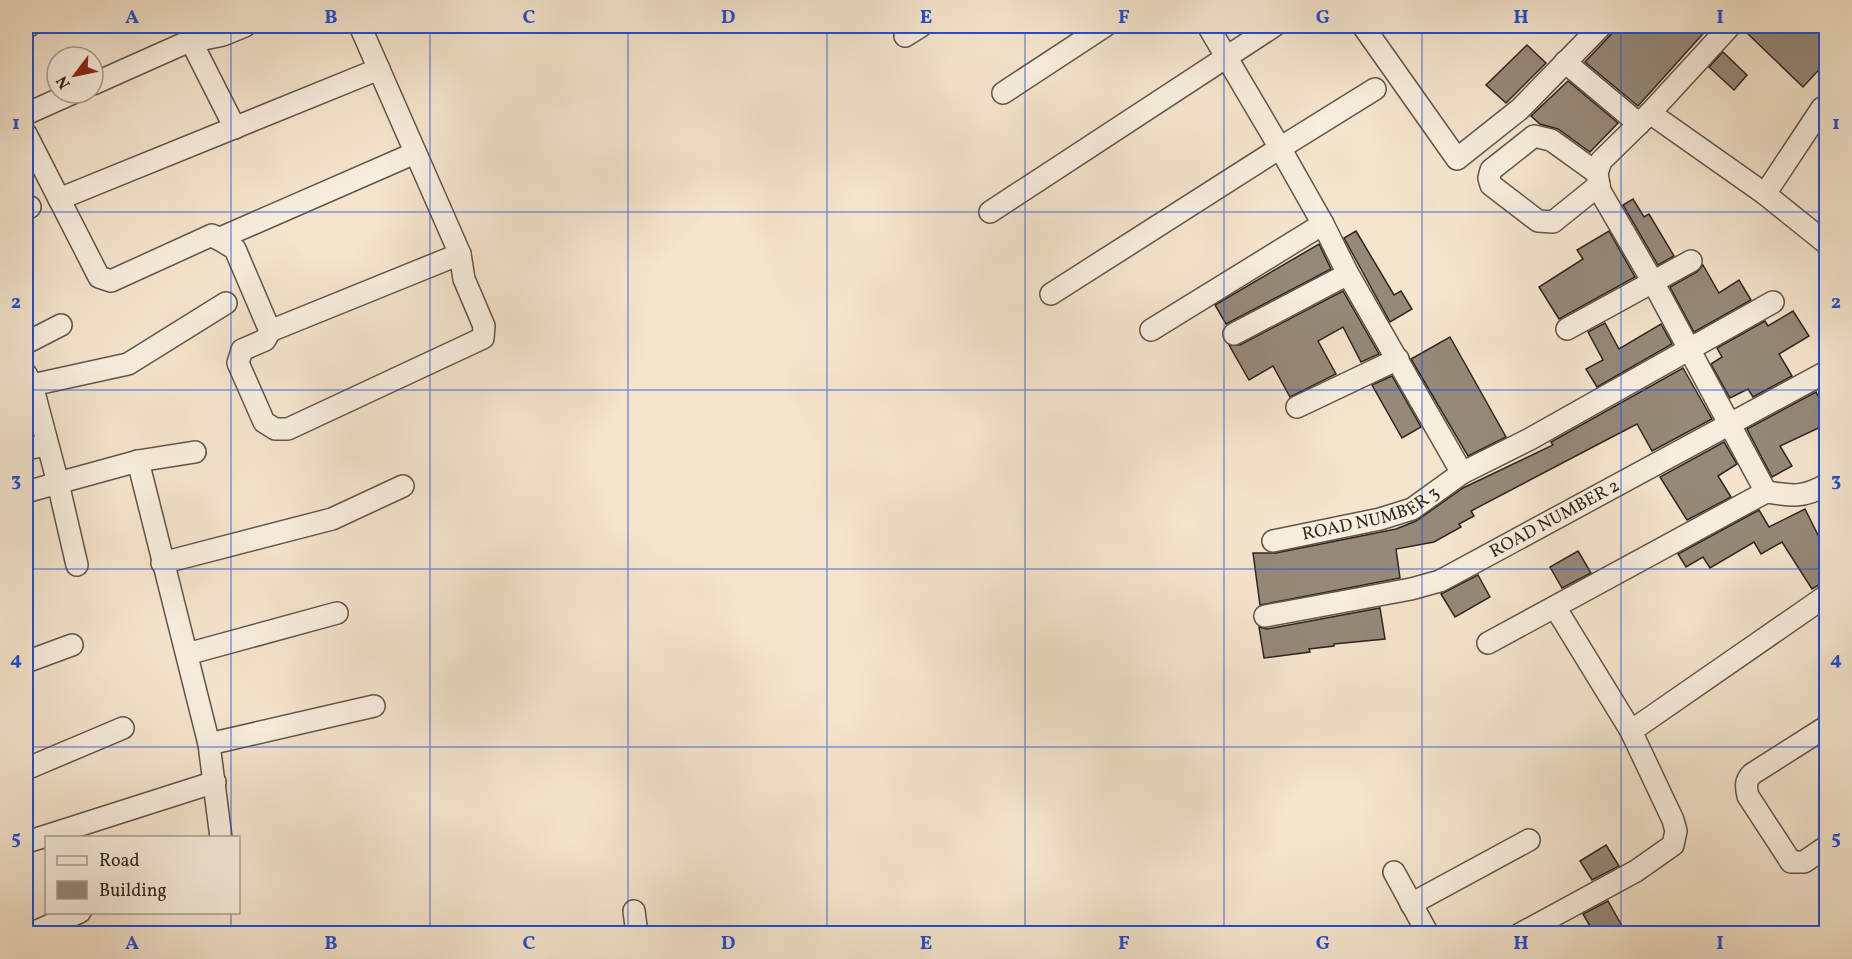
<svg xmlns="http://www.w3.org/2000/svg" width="1852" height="959" viewBox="0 0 1852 959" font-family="Vollkorn,serif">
<rect width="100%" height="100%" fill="#f5e5cd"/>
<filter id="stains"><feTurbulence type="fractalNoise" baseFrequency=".00333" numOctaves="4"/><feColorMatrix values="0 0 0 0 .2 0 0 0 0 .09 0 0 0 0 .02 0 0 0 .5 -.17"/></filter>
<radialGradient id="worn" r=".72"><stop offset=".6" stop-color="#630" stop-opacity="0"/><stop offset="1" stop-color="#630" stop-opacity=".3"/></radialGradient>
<g fill="#968979" stroke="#30251f" stroke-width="1.5">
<polygon points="1619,26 1710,26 1638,106 1585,62"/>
<polygon points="1754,26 1827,26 1827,61 1803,87 1747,33"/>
<polygon points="1527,45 1546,63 1506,103 1486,85"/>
<polygon points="1723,52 1747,75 1734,90 1709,67"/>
<polygon points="1568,81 1618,123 1590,152 1558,129 1540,124 1531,116"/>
<polygon points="1633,199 1644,217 1649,214 1674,256 1658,265 1623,205"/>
<polygon points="1356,231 1394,295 1401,291 1412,309 1390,322 1344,238"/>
<polygon points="1609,231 1635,277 1559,319 1539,287 1583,259 1577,250"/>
<polygon points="1319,244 1331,269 1226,324 1215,305"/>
<polygon points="1703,265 1719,293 1739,280 1751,300 1694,332 1670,287 1697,272"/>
<polygon points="1343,291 1379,354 1361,362 1343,327 1318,341 1336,374 1290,397 1273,366 1249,380 1229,345 1240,345"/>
<polygon points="1793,311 1809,336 1779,354 1792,376 1753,397 1748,389 1730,398 1711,364 1722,357 1717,348 1765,321 1768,326"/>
<polygon points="1605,323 1619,349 1661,324 1672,344 1597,387 1586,369 1603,360 1588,332"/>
<polygon points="1450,337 1506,437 1468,456 1411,359"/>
<polygon points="1683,368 1712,419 1652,451 1637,424 1612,437 1471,511 1474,516 1459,524 1461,527 1434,542 1396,549 1400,578 1260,605 1253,553 1276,553 1396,529 1416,521 1463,488 1553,445 1551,442"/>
<polygon points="1392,376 1421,427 1402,438 1372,385"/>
<polygon points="1816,392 1827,414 1827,424 1780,446 1792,466 1772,477 1747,429"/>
<polygon points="1724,442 1737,464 1718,476 1731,497 1687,520 1660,477"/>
<polygon points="1805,509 1819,537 1827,532 1827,580 1812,589 1782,542 1761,554 1754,542 1710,568 1703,557 1686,567 1678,554 1759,510 1769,527"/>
<polygon points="1578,551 1591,573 1562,588 1550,567"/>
<polygon points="1478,575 1490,597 1455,617 1441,594"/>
<polygon points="1380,608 1385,639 1334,644 1334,646 1309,649 1310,652 1264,658 1259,627 1267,629"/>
<polygon points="1606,845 1619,866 1592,880 1580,861"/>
<polygon points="1608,901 1626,933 1594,933 1583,914"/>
</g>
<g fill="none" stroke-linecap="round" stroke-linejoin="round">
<defs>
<g id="minor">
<polyline points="1208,26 1280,148 1375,89"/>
<polyline points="1363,26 1457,159 1520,109 1601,26"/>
<polyline points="1730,26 1650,113 1601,161 1597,173 1600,191 1653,282 1766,492"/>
<polyline points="26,27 29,26"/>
<polyline points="905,36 921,26"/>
<polyline points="191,41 235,128"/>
<polyline points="1565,62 1639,124"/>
<polyline points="93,84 185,43 223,35 245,26"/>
<polyline points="1003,93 1105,26"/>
<polyline points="1650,113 1765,194 1826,243"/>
<polyline points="26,114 73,93"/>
<polyline points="26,134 99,277 111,281 212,235 235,249 270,331 265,340 242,350 238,363 264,422 275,429 288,429 483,338 484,326 464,279 460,254 360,26"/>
<polyline points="1597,173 1551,140 1534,136 1491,170 1489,178 1491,185 1538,221 1553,222 1599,185"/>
<polyline points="1765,194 1822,108"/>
<polyline points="59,199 379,69"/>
<polyline points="26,209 30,207"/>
<polyline points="990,212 1274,26"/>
<polyline points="218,239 415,153"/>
<polyline points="1051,294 1280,148 1323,224 1348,274 1462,473 1530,439 1773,302"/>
<polyline points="1567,329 1691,261"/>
<polyline points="1151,330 1323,224"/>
<polyline points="270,331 460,254"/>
<polyline points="1234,334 1348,274"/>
<polyline points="26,343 61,325"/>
<polyline points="26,374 32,385 58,483 138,461 195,452"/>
<polyline points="32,385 128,364 226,303"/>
<polyline points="1297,407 1398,359"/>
<polyline points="26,449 47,445"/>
<polyline points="138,461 209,744 374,706"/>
<polyline points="26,492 58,483 77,565"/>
<path id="s1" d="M1273,541L1380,519L1412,509L1462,473"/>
<polyline points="162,563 332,519 403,486"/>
<polyline points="1555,607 1631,731 1826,596"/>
<path id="s2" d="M1265,616L1411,589L1440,581L1826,372"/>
<path d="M1488,643L1766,492C1792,496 1803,498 1826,485"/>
<polyline points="187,654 337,613"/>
<polyline points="26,662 72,645"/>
<path d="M1826,727L1752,774C1745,781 1746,787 1748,796L1791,862H1804L1826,847"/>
<polyline points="209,744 221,838"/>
<polyline points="26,769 123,728"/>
<polyline points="27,842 215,782"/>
<polyline points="1394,872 1428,934"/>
<polyline points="1411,904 1529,840"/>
<polyline points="634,911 637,934"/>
<polyline points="30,934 80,912"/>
<polyline points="1520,934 1636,871 1673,845 1676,831 1673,820 1631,731"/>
</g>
</defs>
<use href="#minor" stroke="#61554a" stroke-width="24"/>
<use href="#minor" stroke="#f8eede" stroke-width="21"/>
</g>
<path fill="none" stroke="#1d4ed8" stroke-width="1.5" stroke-opacity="0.55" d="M231,26V838M430,26V934M628,26V934M827,26V934M1025,26V934M1224,26V934M1422,26V934M1621,26V934M26,212H1826M26,390H1826M26,569H1826M26,747H1826M231,912V934"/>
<g text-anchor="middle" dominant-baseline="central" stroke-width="4.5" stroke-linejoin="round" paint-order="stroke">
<g font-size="18" fill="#30251f" stroke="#f8eede">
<text stroke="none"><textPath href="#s1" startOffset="102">ROAD NUMBER 3</textPath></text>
<text stroke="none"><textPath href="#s2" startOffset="309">ROAD NUMBER 2</textPath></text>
</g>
</g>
<rect width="1852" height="959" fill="none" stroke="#f5e5cd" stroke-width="66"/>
<rect x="45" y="836" width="195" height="78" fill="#f8eede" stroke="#a89e92" stroke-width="1.5"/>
<rect x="57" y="856" width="30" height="9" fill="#f8eede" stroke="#a89e92" stroke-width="1.5"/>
<text x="99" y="866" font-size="18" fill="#30251f">Road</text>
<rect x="57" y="881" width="30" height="18" fill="#968979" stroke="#a89e92" stroke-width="1.5"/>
<text x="99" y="896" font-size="18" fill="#30251f">Building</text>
<g transform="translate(75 75) rotate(238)"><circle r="28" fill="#f8eede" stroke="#a89e92" stroke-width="1.5"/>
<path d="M0-4.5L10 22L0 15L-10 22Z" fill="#8f2418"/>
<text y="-9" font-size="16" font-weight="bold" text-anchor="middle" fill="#30251f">N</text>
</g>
<rect x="33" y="33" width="1786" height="893" fill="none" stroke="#1d4ed8" stroke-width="2"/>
<g font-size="20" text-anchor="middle" font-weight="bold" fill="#1d4ed8">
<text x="132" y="23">A</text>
<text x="331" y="23">B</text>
<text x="529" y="23">C</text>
<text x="728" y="23">D</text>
<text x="926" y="23">E</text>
<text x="1124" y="23">F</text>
<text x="1323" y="23">G</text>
<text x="1521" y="23">H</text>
<text x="1720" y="23">I</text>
<text x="16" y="129">1</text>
<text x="1836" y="129">1</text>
<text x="16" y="308">2</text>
<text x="1836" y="308">2</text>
<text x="16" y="486">3</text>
<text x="1836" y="486">3</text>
<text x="16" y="665">4</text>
<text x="1836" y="665">4</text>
<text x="16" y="844">5</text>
<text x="1836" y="844">5</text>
<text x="132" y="949">A</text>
<text x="331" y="949">B</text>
<text x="529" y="949">C</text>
<text x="728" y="949">D</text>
<text x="926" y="949">E</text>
<text x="1124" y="949">F</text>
<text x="1323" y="949">G</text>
<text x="1521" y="949">H</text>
<text x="1720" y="949">I</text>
</g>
<rect width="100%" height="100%" filter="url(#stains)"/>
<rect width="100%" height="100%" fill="url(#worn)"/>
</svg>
